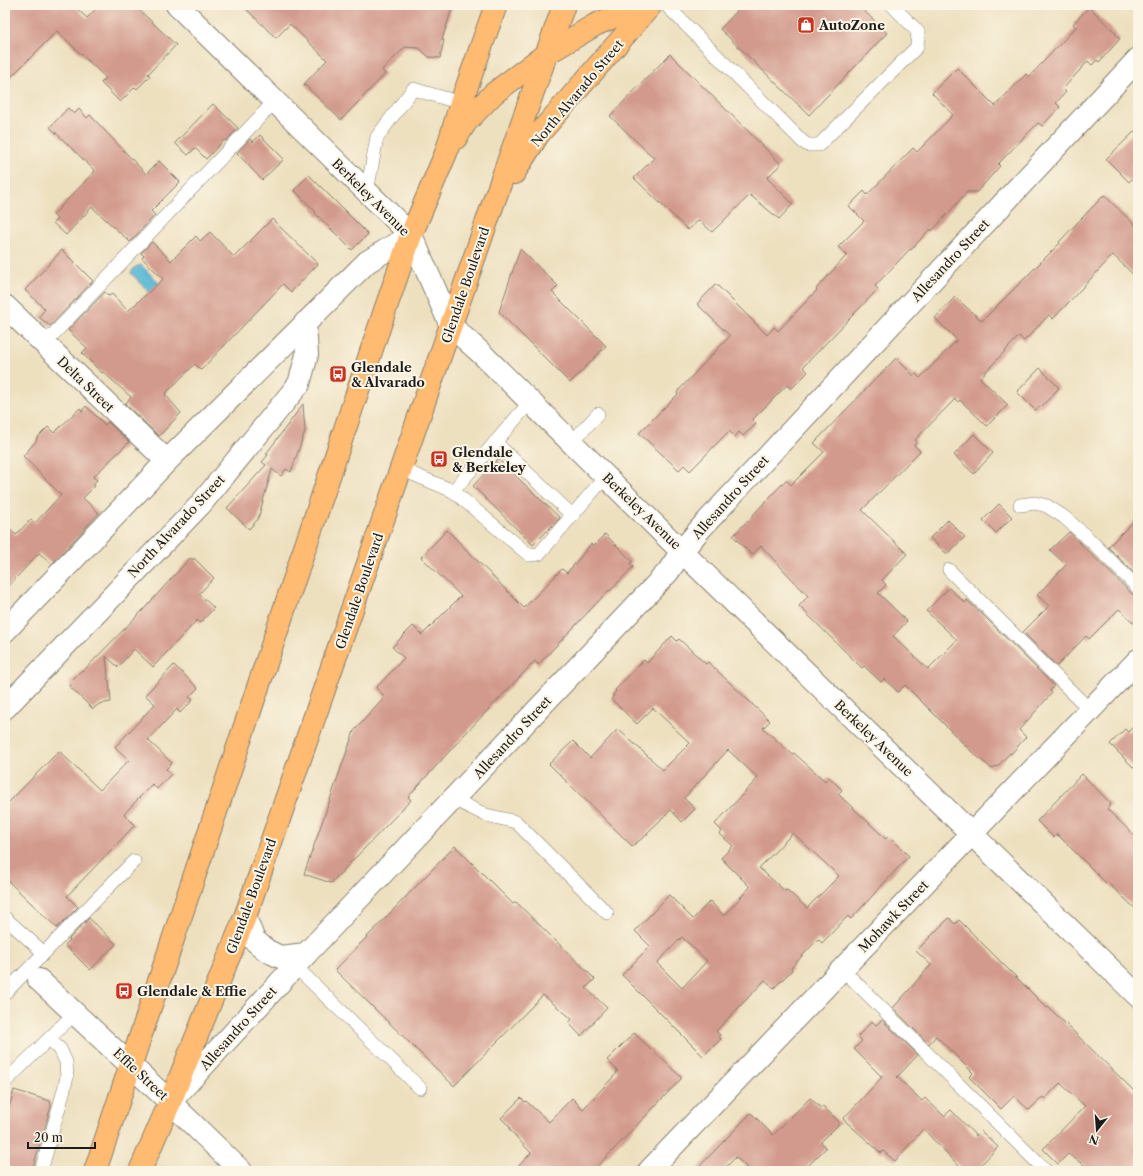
<svg xmlns="http://www.w3.org/2000/svg" width="1143" height="1176" viewBox="0 0 1143 1176" font-family="'Libre Caslon Text',serif">
<rect width="100%" height="100%" fill="#fcf5e5"/>
<filter id="ink" filterUnits="userSpaceOnUse"><feTurbulence type="fractalNoise" baseFrequency=".025" numOctaves="2"/><feDisplacementMap in="SourceGraphic" scale="8" xChannelSelector="R" yChannelSelector="G"/><feConvolveMatrix kernelMatrix="1 2 1 2 8 2 1 2 1" color-interpolation-filters="sRGB"/></filter>
<filter id="wash" filterUnits="userSpaceOnUse"><feTurbulence type="fractalNoise" baseFrequency=".012" numOctaves="4" result="noise"/><feDisplacementMap in="SourceGraphic" scale="16" xChannelSelector="R" yChannelSelector="G"/><feGaussianBlur stdDeviation="0.9" result="paint"/><feColorMatrix in="noise" values="0 0 0 0 0 0 0 0 0 0 0 0 0 0 0 0 0 1.4 0 .05"/><feComposite in="paint" operator="in"/></filter>
<g filter="url(#wash)">
<rect width="100%" height="100%" fill="#ede0bf"/>
<polygon fill="#57b8d5" stroke="#3a6a78" points="141,265 158,282 155,288 149,292 131,273 135,267"/>
<g id="blocks">
<g fill="#d29a8c" fill-rule="evenodd">
<polygon points="5,5 73,5 87,18 100,5 134,5 176,45 148,74 150,76 137,89 135,87 120,102 101,83 106,78 57,31 5,83"/>
<polygon points="242,5 453,5 442,40 444,40 440,58 429,57 419,48 405,47 382,70 385,74 341,120 304,84 327,60 290,24 276,38"/>
<polygon points="743,5 858,5 887,33 809,115 720,29"/>
<polygon points="1089,7 1116,33 1115,34 1120,39 1099,62 1097,60 1092,65 1088,61 1063,89 1066,92 1056,103 1060,107 1042,126 1038,123 998,164 1000,166 977,192 967,192 933,230 929,230 911,250 910,249 875,286 878,289 803,367 808,372 791,389 787,385 752,420 756,424 743,436 739,432 735,437 729,431 690,471 684,465 679,470 639,433 678,394 677,392 730,336 697,304 716,284 767,335 774,327 778,331 817,290 816,289 847,255 838,247 864,221 849,206 864,191 867,195 913,148 917,152 953,115 932,93 957,68 995,106 1026,74 1029,77 1076,27 1073,24"/>
<polygon points="670,54 781,164 767,178 793,204 779,219 750,195 712,232 699,220 688,230 634,178 654,158 610,116"/>
<polygon points="213,104 238,128 226,141 224,140 206,159 195,148 188,155 175,143"/>
<polygon points="68,108 74,114 79,109 87,118 90,115 146,174 159,161 180,182 151,211 155,215 130,242 92,207 66,235 53,223 57,219 53,215 95,171 50,127"/>
<polygon points="1138,128 1138,172 1129,182 1106,159"/>
<polygon points="260,135 284,159 262,180 237,153 250,139 253,142"/>
<polygon points="309,175 368,234 352,250 315,213 316,212 294,190"/>
<polygon points="1104,195 1138,228 1138,279 1113,255 1053,319 1049,315 1024,341 1019,336 980,378 1008,405 987,426 960,400 958,402 955,399 915,440 917,442 914,445 920,451 862,510 907,554 882,580 886,585 878,593 907,621 893,636 928,669 957,640 926,611 949,588 965,603 967,600 982,614 1054,686 1050,691 1052,693 1019,730 1026,737 1011,754 1010,753 997,767 996,766 992,769 972,752 905,685 898,692 884,679 881,682 864,666 862,668 799,606 808,596 761,546 752,555 733,536 786,480 791,485 824,452 814,443 896,358 914,376 916,374 920,378 957,340 935,318 955,297 982,321 1060,243 1059,242"/>
<polygon points="272,219 318,264 291,292 283,284 201,370 195,364 165,394 181,413 159,436 125,404 131,397 103,372 102,373 82,353 87,348 68,330 105,292 109,296 112,294 128,311 163,279 142,258 144,256 141,253 152,242 171,261 196,236 200,241 210,232 234,257"/>
<polygon points="520,249 558,286 552,292 606,346 570,383 499,312"/>
<polygon points="62,250 93,281 50,326 39,317 45,309 25,290"/>
<polygon points="1040,368 1059,388 1041,407 1040,406 1035,410 1017,392"/>
<polygon points="303,404 305,431 291,472 286,469 281,476 272,469 258,519 249,529 227,508 266,465 262,462 268,455 266,454"/>
<polygon points="86,406 105,425 108,422 129,442 93,477 97,480 93,484 95,486 83,498 99,513 52,564 39,553 5,590 5,525 16,535 31,519 35,523 61,495 23,456 37,440 36,439 48,427 54,433 80,408 82,411"/>
<polygon points="974,434 993,453 974,474 954,455"/>
<polygon points="498,459 560,518 533,545 473,486"/>
<polygon points="999,504 1012,517 996,533 983,520"/>
<polygon points="1138,517 1138,577 1108,547"/>
<polygon points="948,520 965,537 947,554 930,538"/>
<polygon points="447,530 524,608 562,569 567,573 591,544 593,546 605,534 632,561 630,564 633,567 610,591 609,590 538,665 535,661 465,734 408,797 411,800 331,883 304,874 354,731 385,697 376,688 404,658 392,647 413,626 422,635 461,596 421,557"/>
<polygon points="1069,532 1132,594 1138,596 1138,627 1119,609 1089,639 1086,636 1057,666 1023,632 1049,606 1037,595 1066,565 1050,550"/>
<polygon points="190,558 193,560 194,558 214,578 199,594 214,608 200,623 197,620 153,667 134,649 118,667 106,656 108,677 107,679 109,681 111,702 99,704 93,709 70,687 71,686 69,683 82,670 83,671 143,610"/>
<path d="M672,636L677,641L679,639L706,664L708,662L770,721L763,728L792,754L794,753L825,781L829,777L842,790L838,794L886,839L889,836L909,856L851,919L848,916L822,943L818,939L791,968L792,970L774,988L765,980L716,1031L720,1035L718,1036L721,1039L703,1056L622,975L650,946L635,931L669,895L693,919L710,901L724,916L750,887L721,858L733,846L720,834L722,831L715,824L758,778L728,750L684,798L695,809L682,822L671,810L647,833L648,834L632,846L549,764L573,741L590,758L618,729L663,770L690,743L653,708L637,724L611,699L614,696L612,695L616,691L615,690L644,660L647,663ZM793,833L839,876L807,908L787,890L785,891L759,868ZM682,937L707,961L682,988L657,963Z"/>
<polygon points="174,665 198,688 189,697 193,700 180,713 177,709 148,740 172,763 166,769 171,774 157,789 152,784 124,814 135,825 67,896 78,907 57,928 5,878 5,806 59,751 100,790 129,760 115,747 155,704 145,695"/>
<polygon points="1138,722 1138,772 1110,744 1125,729 1128,732"/>
<polygon points="1082,774 1111,804 1107,809 1138,839 1138,911 1108,883 1107,884 1057,834 1054,838 1037,821"/>
<polygon points="455,846 513,904 516,902 595,979 586,988 607,1008 581,1036 569,1023 572,1019 543,995 454,1086 335,970"/>
<polygon points="89,918 116,944 90,970 65,945 70,940 69,939"/>
<polygon points="949,918 955,924 959,920 1047,1008 1048,1007 1068,1026 1138,1095 1138,1171 1093,1171 1068,1154 1058,1164 1043,1149 1085,1106 1060,1083 1045,1099 1043,1097 1029,1110 1014,1096 1001,1109 969,1077 973,1073 936,1036 929,1044 893,1008 931,965 916,951"/>
<polygon points="882,1020 918,1055 897,1077 922,1101 925,1098 944,1116 951,1110 976,1136 981,1131 998,1147 975,1171 964,1171 923,1129 895,1161 883,1151 881,1153 843,1119 882,1077 854,1049 862,1041 858,1036 872,1021 876,1025"/>
<polygon points="634,1033 681,1077 681,1079 593,1171 514,1171 531,1153 509,1129 510,1127 501,1118 521,1098 525,1102 526,1101 549,1122 572,1098 583,1109 617,1073 616,1072 618,1071 607,1060"/>
<polygon points="14,1090 50,1101 51,1106 32,1171 5,1171 5,1121"/>
<polygon points="810,1098 821,1108 823,1106 840,1123 821,1142 826,1148 803,1171 750,1171 736,1157 722,1171 695,1171 751,1113 773,1135"/>
</g>
</g>
</g>
<g filter="url(#ink)">
<use href="#blocks" fill-opacity="0" stroke="#847e6e" stroke-width="1"/>
<g fill="none" stroke-linecap="round" stroke-linejoin="round">
<defs>
<g id="lane">
<polyline points="666,5 803,142 808,145 819,145 917,47 918,32 892,5"/>
<polyline points="367,192 377,137 413,89 461,103"/>
<polyline points="44,344 275,101"/>
<polyline points="495,442 572,515"/>
<polyline points="571,443 598,414"/>
<polyline points="401,469 453,491 529,555 539,554 606,476"/>
<polyline points="453,491 530,402"/>
<polyline points="1020,505 1035,503 1047,506 1064,517 1089,539 1138,588"/>
<polyline points="949,570 1090,710"/>
<polyline points="453,799 486,815 516,822 607,913"/>
<polyline points="5,918 44,953"/>
<polyline points="295,966 420,1088"/>
<polyline points="842,969 1046,1171"/>
<polyline points="5,993 134,861"/>
<polyline points="5,1082 75,1013"/>
<polyline points="41,1171 62,1097 67,1077 66,1062 60,1049 49,1039"/>
</g>
<g id="street">
<polyline points="177,5 411,235 451,326 481,353 670,540 1138,996"/>
<polyline points="5,306 167,461"/>
<polyline points="5,631 167,461 367,262 411,235"/>
<polyline points="5,708 200,505 299,384 307,355 305,323"/>
<polyline points="245,917 254,940 266,950 280,957 306,954"/>
<polyline points="39,980 170,1102 241,1171"/>
<polyline points="171,1101 306,954 668,572 682,551 701,528 1138,59"/>
<polyline points="649,1171 1138,660"/>
</g>
<g id="primary">
<polyline points="456,138 466,122 493,94 546,54 595,25 641,5"/>
<polyline points="514,173 538,135 651,5"/>
<polyline points="95,1171 383,316 411,235 446,153 461,103 496,5"/>
<polyline points="140,1171 170,1102 245,917 493,204 564,5"/>
</g>
</defs>
<use href="#lane" stroke="#847e6e" stroke-width="14"/>
<use href="#street" stroke="#847e6e" stroke-width="24"/>
<use href="#primary" stroke="#847e6e" stroke-width="24"/>
<use href="#lane" stroke="#fff" stroke-width="13"/>
<use href="#street" stroke="#fff" stroke-width="22"/>
<use href="#primary" stroke="#febb71" stroke-width="22"/>
</g>
</g>
<defs>
<symbol id="shop-square" viewBox="-11 -11 22 22"><rect x="-9" y="-9" width="18" height="18" rx="4" fill="#c8321e" stroke="#fcf5e5"/><path d="M-5-2.5h2.3a2.7 3.5 0 0 1 5.4 0H5L5.5 6h-11ZM-1.5-2.5h3a1.5 2.3 0 0 0-3 0Z" fill="#fff"/></symbol>
<symbol id="bus-square" viewBox="-11 -11 22 22"><rect x="-9" y="-9" width="18" height="18" rx="4" fill="#c8321e" stroke="#fcf5e5"/><path d="M-5-6H5V4H4V6H2V4H-2V6H-4V4H-5ZM-3.5-4V0h7V-4ZM-3.5 1.2v1.5H-2V1.2ZM2 1.2v1.5H3.5V1.2Z" fill="#fff"/></symbol>
</defs>
<g fill-rule="evenodd">
<use href="#shop-square" x="796" y="15" width="20" height="20"/>
<use href="#bus-square" x="328" y="364" width="20" height="20"/>
<use href="#bus-square" x="429" y="449" width="20" height="20"/>
<use href="#bus-square" x="114" y="981" width="20" height="20"/>
</g>
<g text-anchor="middle" dominant-baseline="central" stroke-width="4" stroke-linejoin="round" paint-order="stroke">
<g font-size="13" font-weight="bold" fill="#1c1c1c" stroke="#fcf5e5" text-anchor="start">
<text x="819" y="25">AutoZone</text>
<text x="351" y="367">Glendale<tspan x="351" dy="15">&amp; Alvarado</tspan></text>
<text x="452" y="452">Glendale<tspan x="452" dy="15">&amp; Berkeley</tspan></text>
<text x="137" y="991">Glendale &amp; Effie</text>
</g>
<g font-size="13" fill="#1c1c1c" stroke="#fcf5e5">
<text transform="translate(577 93) rotate(-50)">North Alvarado Street</text>
<text transform="translate(371 197) rotate(45)">Berkeley Avenue</text>
<text transform="translate(950 260) rotate(-47)">Allesandro Street</text>
<text transform="translate(465 285) rotate(-71)">Glendale Boulevard</text>
<text transform="translate(86 384) rotate(44)">Delta Street</text>
<text transform="translate(730 497) rotate(-48)">Allesandro Street</text>
<text transform="translate(642 511) rotate(44)">Berkeley Avenue</text>
<text transform="translate(176 526) rotate(-47)">North Alvarado Street</text>
<text transform="translate(359 591) rotate(-71)">Glendale Boulevard</text>
<text transform="translate(512 737) rotate(-47)">Allesandro Street</text>
<text transform="translate(874 738) rotate(44)">Berkeley Avenue</text>
<text transform="translate(251 896) rotate(-70)">Glendale Boulevard</text>
<text transform="translate(893 916) rotate(-46)">Mohawk Street</text>
<text transform="translate(238 1028) rotate(-48)">Allesandro Street</text>
<text transform="translate(141 1074) rotate(43)">Effie Street</text>
</g>
</g>
<rect width="1143" height="1176" fill="none" stroke="#fcf5e5" stroke-width="20"/>
<g transform="translate(1097 1130) rotate(197)" stroke="#fcf5e5" stroke-width="3" paint-order="stroke">
<path d="M0-3L7 15L0 10L-7 15Z" fill="#1c1c1c"/>
<text y="-6" font-size="11" font-weight="bold" text-anchor="middle" fill="#1c1c1c">N</text>
</g>
<path d="M28 1142v6h67v-6" fill="none" stroke="#1c1c1c" stroke-width="2"/>
<text x="34" y="1142" font-size="12" fill="#1c1c1c" stroke="#fcf5e5" stroke-width="3" paint-order="stroke">20 m</text>
</svg>
